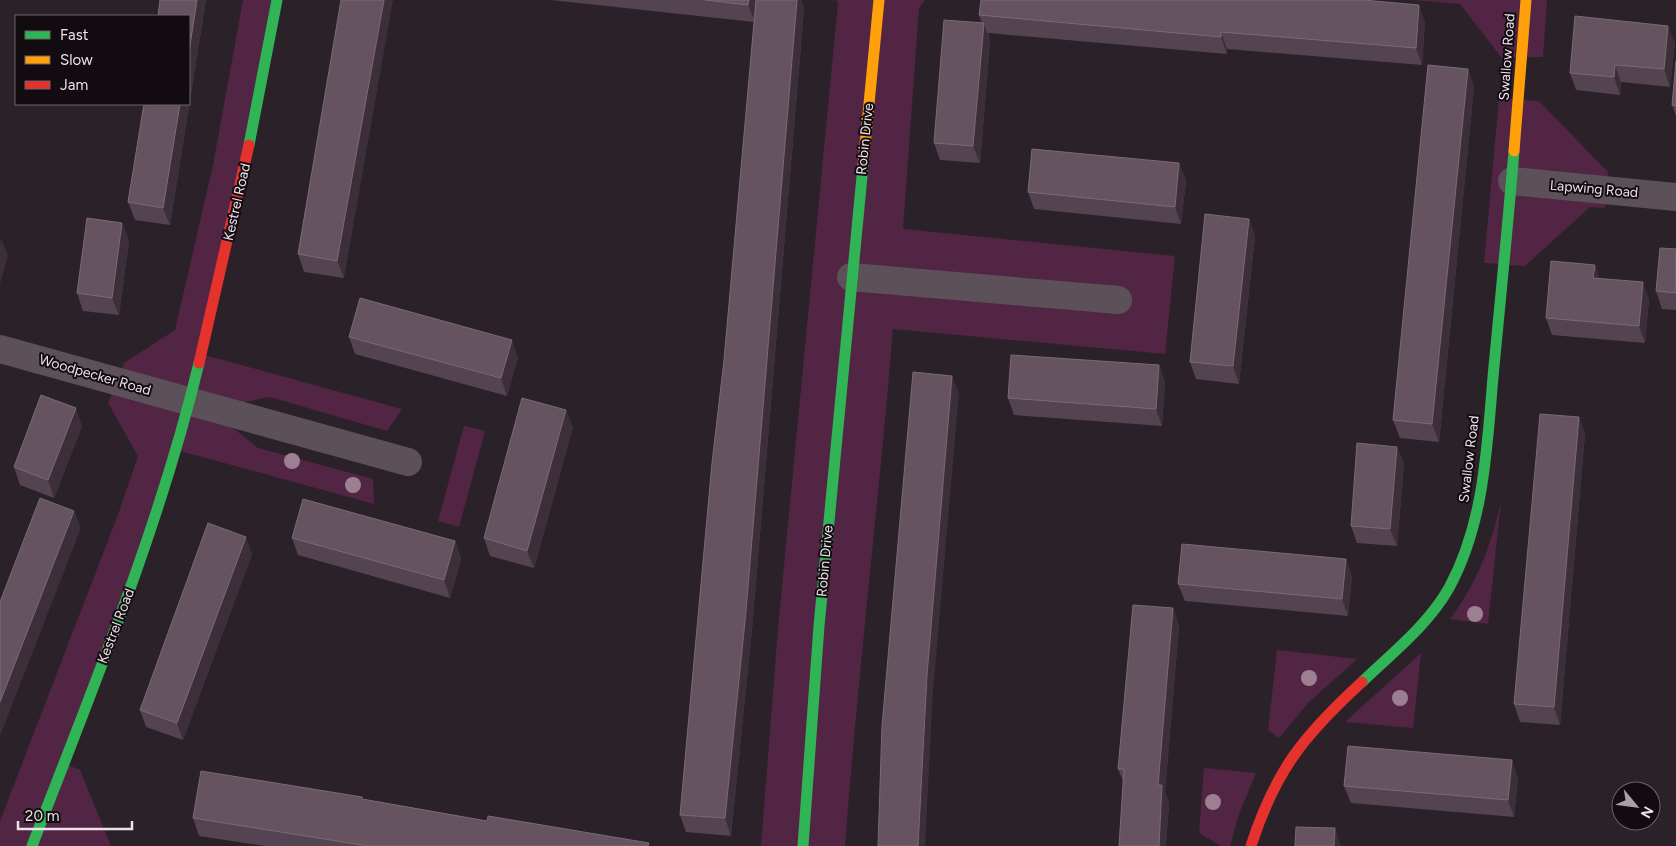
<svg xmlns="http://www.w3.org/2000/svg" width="1676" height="846" viewBox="0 0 1676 846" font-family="Figtree,sans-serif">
<rect width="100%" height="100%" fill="#2a2228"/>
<g fill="#522545">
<polygon points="243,0 277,0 201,354 402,409 387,431 270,397 239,403 232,427 258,448 373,479 374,504 177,450 63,763 80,770 111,846 0,846 0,821 119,512 138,456 108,403 124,363 175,330 213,165"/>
<path d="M836,0H925L919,8L903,229L1175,256L1165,354L893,329C879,501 858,673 845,846H761L778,628L838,3Z"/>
<polygon points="1413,0 1547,0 1543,57 1502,58 1460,4"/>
<polygon points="1499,98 1539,101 1608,172 1605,208 1590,207 1525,266 1484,263"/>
<polygon points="464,426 485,431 459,527 438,521"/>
<path d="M1501,502L1488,624L1450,619C1477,584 1491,545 1501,502Z"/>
<polygon points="1277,650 1357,659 1308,703 1279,738 1268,730"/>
<polygon points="1421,653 1413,728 1345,722"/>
<polygon points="1204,768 1256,773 1239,814 1230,846 1221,846 1199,833"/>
</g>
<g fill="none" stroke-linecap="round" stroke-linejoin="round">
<g stroke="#5c5158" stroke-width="28">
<polyline points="1512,181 1676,197"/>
<polyline points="851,277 1118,300"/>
<polyline points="0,349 408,462"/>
</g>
<g stroke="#30b455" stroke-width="11">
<polyline points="249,145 277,0"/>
<path d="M1362,682C1392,653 1428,625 1449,588C1486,520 1487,441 1494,366C1501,294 1508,223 1514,151"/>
<path d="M32,846C93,687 159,529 199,363"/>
<polyline points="803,846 819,626 863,166"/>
</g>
<g stroke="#ff9f0a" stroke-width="11">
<polyline points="1514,151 1526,0"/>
<polyline points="863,166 879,0"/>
</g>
<g stroke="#e5322d" stroke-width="11">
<polyline points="199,363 249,145"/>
<path d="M1251,846C1275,771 1304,735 1362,682"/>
</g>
</g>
<g fill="#9c8092">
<circle cx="292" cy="461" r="8"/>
<circle cx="353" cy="485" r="8"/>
<circle cx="1475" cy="614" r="8"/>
<circle cx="1309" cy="678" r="8"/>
<circle cx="1400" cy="698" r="8"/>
<circle cx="1213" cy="802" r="8"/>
</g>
<g fill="#544350">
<polygon points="160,0 206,0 170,225 135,220 128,202"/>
<polygon points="341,0 344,278 304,272 298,254"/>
<polygon points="551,0 801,0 804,9 752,629 731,836 686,832 680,815 724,360 754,22"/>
<polygon points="979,15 1425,22 1422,65 1227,49 1227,54 988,33 990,41 980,163 940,160 934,143 982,23"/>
<polygon points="1675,43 1670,87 1621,82 1620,95 1576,90 1570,73"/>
<polygon points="1676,61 1676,116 1672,105"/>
<polygon points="1468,69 1474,87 1439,442 1400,438 1393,420"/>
<polygon points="1179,163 1186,181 1181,224 1034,209 1028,192"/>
<polygon points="1249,219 1255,236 1239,384 1196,379 1190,362"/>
<polygon points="122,223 129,241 119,315 83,311 77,293"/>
<polygon points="1676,249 1676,310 1662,309 1656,291"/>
<polygon points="1599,278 1649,299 1645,343 1552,335 1546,318"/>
<polygon points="349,337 518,357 507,396 355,354"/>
<polygon points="1159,365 1165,383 1162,426 1014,415 1008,398"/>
<polygon points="1579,417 1585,434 1560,725 1520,722 1514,704"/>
<polygon points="82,426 54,498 20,485 14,467"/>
<polygon points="573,427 534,568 490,556 484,538"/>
<polygon points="1397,447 1404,465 1397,546 1357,543 1351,526"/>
<polygon points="292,538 455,541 461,559 450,598 298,555"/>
<polygon points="252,554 183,740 146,727 140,710"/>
<polygon points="1346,559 1352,577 1348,616 1185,601 1178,584"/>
<polygon points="1173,608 1179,626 1165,792 1169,802 1166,846 1119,846 1123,781 1118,769"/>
<polygon points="1518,777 1514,817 1351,803 1344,786"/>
<polygon points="362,797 363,799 487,821 650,846 265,846 199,836 193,818"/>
</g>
<g fill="#3d2f39">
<polygon points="197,0 206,0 170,225 163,208 180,104 189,104 189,52"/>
<polygon points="384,0 393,0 344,278 337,261"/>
<polygon points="749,0 757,0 755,22 748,5"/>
<polygon points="797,0 801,0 804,9 752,629 731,836 725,818"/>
<polygon points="1419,5 1425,22 1422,65 1416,48"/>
<polygon points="984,23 990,41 980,163 973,146"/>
<polygon points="1668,26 1675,43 1670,87 1664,69"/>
<polygon points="1221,32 1227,49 1227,54 1221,37"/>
<polygon points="1615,65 1621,82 1620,95 1614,77"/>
<polygon points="1468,69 1474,87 1439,442 1432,424"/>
<polygon points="1179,163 1186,181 1181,224 1175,207"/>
<polygon points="1249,219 1255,236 1239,384 1233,366"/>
<polygon points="122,223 129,241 119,315 112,298"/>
<polygon points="1,239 8,256 0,284 0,244"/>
<polygon points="1595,265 1601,282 1593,278"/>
<polygon points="1643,282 1649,299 1645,343 1639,326"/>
<polygon points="512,340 518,357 507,396 501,378"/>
<polygon points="1159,365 1165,383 1162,426 1156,409"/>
<polygon points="952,376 959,393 933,692 925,846 918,846 927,675"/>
<polygon points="76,408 82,426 54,498 48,480"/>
<polygon points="566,410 573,427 534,568 527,551"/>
<polygon points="1579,417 1585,434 1560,725 1554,707"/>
<polygon points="1397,447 1404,465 1397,546 1390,529"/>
<polygon points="74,511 81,528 0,736 0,702"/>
<polygon points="246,537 252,554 183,740 177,723"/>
<polygon points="455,541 461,559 450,598 444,580"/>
<polygon points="1346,559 1352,577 1348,616 1342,599"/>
<polygon points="1173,608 1179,626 1165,792 1169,802 1166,846 1159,846 1158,785"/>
<polygon points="1512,760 1518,777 1514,817 1508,800"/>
<polygon points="1335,828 1341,846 1334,846"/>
</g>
<g fill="#655460" stroke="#7a6a76">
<polygon points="160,0 197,0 189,52 189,16 158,16"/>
<polygon points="341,0 384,0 337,261 298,254"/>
<polygon points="705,0 749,0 748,5"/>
<polygon points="756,0 797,0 746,611 725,818 680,815 712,463 724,360"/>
<polygon points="981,0 1363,0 1419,5 1416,48 1221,32 1221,37 979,15"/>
<polygon points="1575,16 1668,26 1664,69 1615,65 1614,77 1570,73"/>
<polygon points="944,20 984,23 973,146 934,143"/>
<polygon points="1676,61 1676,106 1672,105"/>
<polygon points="1428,65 1468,69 1432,424 1393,420"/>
<polygon points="144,104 180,104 163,208 128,202"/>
<polygon points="1032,149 1179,163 1175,207 1028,192"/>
<polygon points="1205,214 1249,219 1233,366 1190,362"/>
<polygon points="87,218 122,223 112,298 77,293"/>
<polygon points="1660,248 1676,249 1676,293 1656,291"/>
<polygon points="1551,261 1595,265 1593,278 1643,282 1639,326 1546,318"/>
<polygon points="360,298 512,340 501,378 349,337"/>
<polygon points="1011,355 1159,365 1156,409 1008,398"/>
<polygon points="913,372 952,376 927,675 918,846 878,846 882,726"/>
<polygon points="41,395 76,408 48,480 14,467"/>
<polygon points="522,398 566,410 527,551 484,538"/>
<polygon points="1540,414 1579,417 1554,707 1514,704"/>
<polygon points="1357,443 1397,447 1390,529 1351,526"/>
<polygon points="40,498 74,511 0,702 0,602"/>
<polygon points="303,499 455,541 444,580 292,538"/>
<polygon points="208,523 246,537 177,723 140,710"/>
<polygon points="1182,544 1346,559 1342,599 1178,584"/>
<polygon points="1133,605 1173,608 1158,785 1162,785 1159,846 1119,846 1124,769 1118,769"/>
<polygon points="1348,746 1512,760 1508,800 1344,786"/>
<polygon points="201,771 362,797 362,799 487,821 488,816 649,843 648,846 368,846 193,818"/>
<polygon points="1296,827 1335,828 1334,846 1295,846"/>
</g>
<g text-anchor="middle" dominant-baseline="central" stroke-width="4" stroke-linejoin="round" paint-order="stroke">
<g font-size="14" fill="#ede2e9" stroke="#120c10">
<text transform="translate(1507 57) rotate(-86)">Swallow Road</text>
<text transform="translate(865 139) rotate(-84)">Robin Drive</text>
<text transform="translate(1594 189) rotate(5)">Lapwing Road</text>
<text transform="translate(237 202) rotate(-77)">Kestrel Road</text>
<text transform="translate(95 375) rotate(16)">Woodpecker Road</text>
<text transform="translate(1469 459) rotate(-83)">Swallow Road</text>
<text transform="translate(825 561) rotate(-85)">Robin Drive</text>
<text transform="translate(116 626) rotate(-69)">Kestrel Road</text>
</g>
</g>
<rect x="15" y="15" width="175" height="90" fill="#120c10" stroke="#6a6267"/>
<rect x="25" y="31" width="25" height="8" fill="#30b455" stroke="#6a6267"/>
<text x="60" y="40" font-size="15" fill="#ede2e9">Fast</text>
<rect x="25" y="56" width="25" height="8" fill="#ff9f0a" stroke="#6a6267"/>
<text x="60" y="65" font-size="15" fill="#ede2e9">Slow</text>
<rect x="25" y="81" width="25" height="8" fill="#e5322d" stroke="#6a6267"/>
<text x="60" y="90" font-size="15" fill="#ede2e9">Jam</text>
<g transform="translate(1636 806) rotate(119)"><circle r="24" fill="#120c10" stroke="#6a6267"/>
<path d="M0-4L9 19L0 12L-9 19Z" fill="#a99fa5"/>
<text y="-8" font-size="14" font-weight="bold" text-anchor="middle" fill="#ede2e9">N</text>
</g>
<path d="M18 821v8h114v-8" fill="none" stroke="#ede2e9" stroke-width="2.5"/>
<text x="25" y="821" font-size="15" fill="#ede2e9" stroke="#120c10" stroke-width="4" paint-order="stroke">20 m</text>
</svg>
